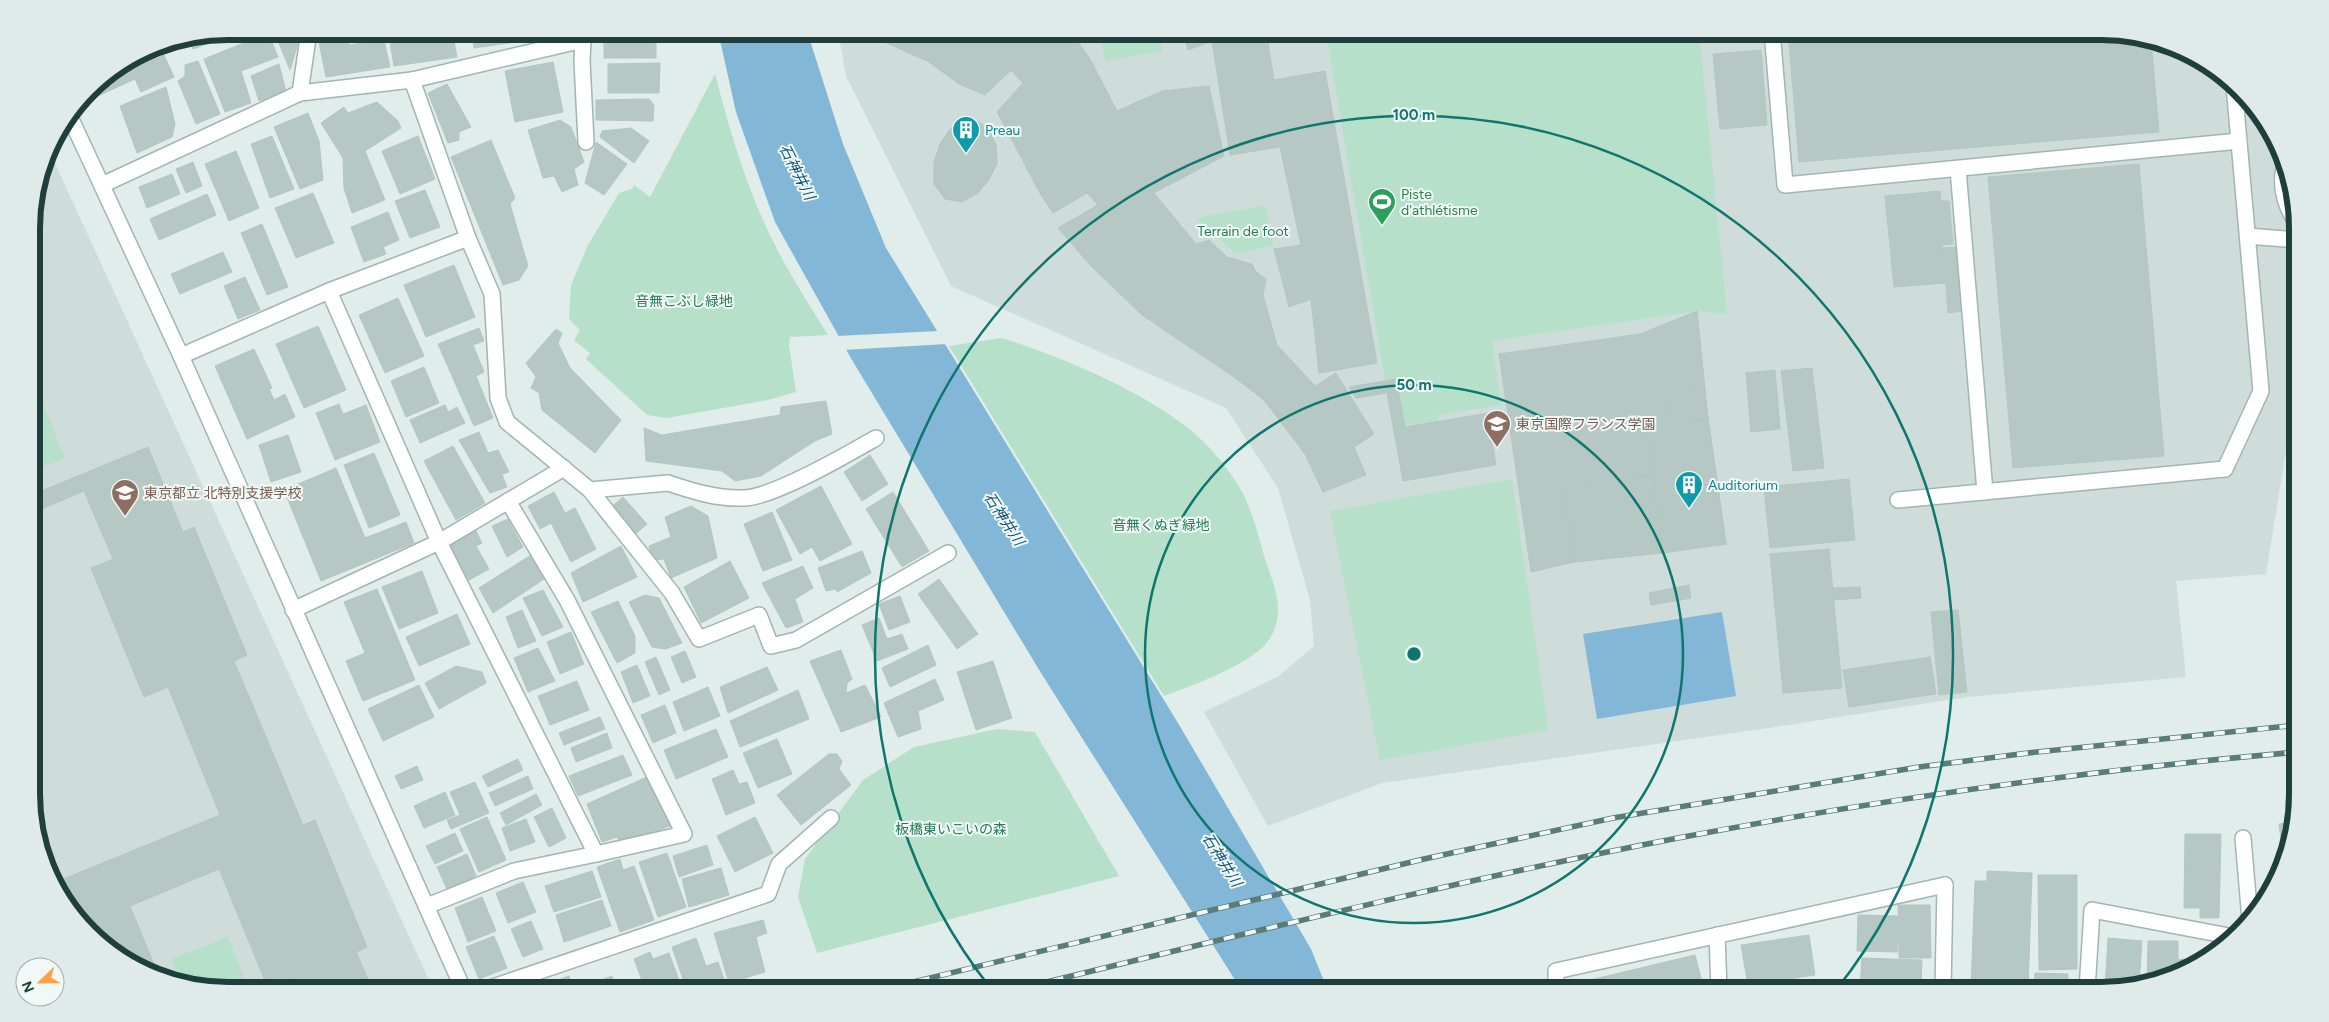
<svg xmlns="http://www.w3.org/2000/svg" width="2329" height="1022" viewBox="0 0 2329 1022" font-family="Figtree,'Noto Sans JP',sans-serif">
<rect width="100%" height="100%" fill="#e0edea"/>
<g fill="#ceddd9">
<polygon points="838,31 2101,31 2176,46 2221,72 2257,109 2283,153 2296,203 2297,452 2286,451 2266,574 2176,581 2186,677 1967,697 1769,728 1382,783 1268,826 1204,712 1279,676 1314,646 1310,600 1278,488 1226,408 951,286 846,76"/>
<polygon points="49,150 434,991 228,991 153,976 109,950 72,914 46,869 33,820 32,215"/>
</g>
<g fill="#b7e0cb">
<polygon points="1098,31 1159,31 1162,51 1106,61"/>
<polygon points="1326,31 1699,31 1727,314 1697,311 1492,341 1501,405 1438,415 1439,421 1393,427"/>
<path d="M715,74C730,131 746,187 772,239C788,272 808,303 828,335L790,337L789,345L796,392L768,400L667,418L647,415L586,359L590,353L574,340L580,330L569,319L571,285L588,245L619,193L632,189L634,185L650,197Z"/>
<polygon points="1265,205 1273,245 1236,254 1196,218"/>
<path d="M1002,338C1062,357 1138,389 1188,428C1207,443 1226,465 1238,485C1252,507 1258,535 1265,559C1271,577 1279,595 1278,614C1277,626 1271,640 1262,648C1241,667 1192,686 1164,696L949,346Z"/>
<polygon points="32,376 65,458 32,471"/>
<polygon points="1512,479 1548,730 1380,760 1330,511"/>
<polygon points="997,729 1035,732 1119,876 817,953 798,897 805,859 863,780 914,747"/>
<polygon points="228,937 249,991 228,991 180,981 171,959"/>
</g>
<g fill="#82b7d7">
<polygon points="718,31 807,31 843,144 886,248 1178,723 1311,949 1328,991 1240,991 1237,983 1041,673 852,360 775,222 736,112"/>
<polygon points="1722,612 1736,696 1597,719 1583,634"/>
</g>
<polygon fill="#e0edea" points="939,331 947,344 843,350 836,336"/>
<g fill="#b5c8c4" stroke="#b2c7c3">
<polygon points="228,31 242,31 193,49 189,40"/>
<polygon points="274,31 293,31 298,43 290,70"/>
<polygon points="422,31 452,31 457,57 394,66 389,36"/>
<polygon points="472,31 514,31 515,42 474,48"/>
<rect x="604" y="31" width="52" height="27"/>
<polygon points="871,31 1070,31 1090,59 1117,111 1162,91 1209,86 1224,156 1154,193 1196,244 1209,240 1227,257 1252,264 1256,272 1266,279 1263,295 1277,345 1315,386 1336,373 1374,434 1354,447 1366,475 1323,492 1305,454 1264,400 1234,377 1142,315 1090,265 1058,228 1098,205 1087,193 1053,213 1041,195 997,112 1023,83 1011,70 985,95 959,84 929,62 869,35"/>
<polygon points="1183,31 1266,31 1274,80 1325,71 1377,363 1319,373 1311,299 1289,307 1274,249 1301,245 1280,147 1230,155 1212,41 1188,50"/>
<polygon points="1788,31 2101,31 2151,41 2159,132 1799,162"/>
<polygon points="268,33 278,57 241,71 251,103 225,112 204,59"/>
<polygon points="346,38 349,45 384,40 390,67 326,77 319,42"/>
<polygon points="151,48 156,59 164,55 174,77 141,92 135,79 87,101 85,98 98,80"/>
<polygon points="1761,50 1767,125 1720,129 1713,54"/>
<polygon points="198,61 220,114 196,124 178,81 185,76 185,65"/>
<polygon points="553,62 563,112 515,122 505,71"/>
<polygon points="660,63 659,93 608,93 608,64"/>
<polygon points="279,64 286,92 259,101 251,76"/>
<polygon points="447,84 471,127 459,132 459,140 448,143 428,93"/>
<polygon points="166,87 175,124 172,137 137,153 120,106"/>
<polygon points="649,99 654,105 653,121 596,120 596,100"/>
<polygon points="377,102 398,121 401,128 365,151 385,200 352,213 344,188 343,158 321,123 344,107 348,113"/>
<polygon points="308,113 319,141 323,180 300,189 274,127"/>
<polygon points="560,120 571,127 584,162 574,169 578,185 562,192 554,176 543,178 528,130"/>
<polygon points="976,120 988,128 996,145 997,164 989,180 978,193 962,202 945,199 934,184 934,162 940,144 950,129 962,122"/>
<polygon points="631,128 649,141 634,163 600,137 602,131"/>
<polygon points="272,136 294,189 270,198 251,144"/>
<polygon points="418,136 435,179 400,194 382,151"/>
<polygon points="491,140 515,198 510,204 528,266 519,280 503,285 451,157"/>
<polygon points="596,142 627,164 604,195 585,183"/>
<polygon points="236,151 259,208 229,221 205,164"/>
<polygon points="193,162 202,186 186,193 176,169"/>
<polygon points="2139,164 2164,456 2013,468 1988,177"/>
<polygon points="172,174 180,194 147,208 139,187"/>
<polygon points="425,190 440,227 410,238 395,201"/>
<polygon points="1940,191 1941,201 1949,201 1953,244 1942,245 1945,283 1894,287 1885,196"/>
<polygon points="313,193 334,243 296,258 275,208"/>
<polygon points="207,194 216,215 159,240 150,219"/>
<polygon points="388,212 399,240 383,247 386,254 364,262 351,227"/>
<polygon points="262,224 288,287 267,295 241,233"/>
<polygon points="1958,247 1964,311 1948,313 1943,248"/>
<polygon points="223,252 232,272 180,294 171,274"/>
<polygon points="454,265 475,317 426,337 404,285"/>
<polygon points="245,277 260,310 238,319 224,286"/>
<polygon points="398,298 424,356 385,373 359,315"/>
<polygon points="1697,311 1708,418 1726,544 1574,562 1531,572 1499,354 1640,334"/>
<polygon points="318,326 346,390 304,408 276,344"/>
<polygon points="479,328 484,341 473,345 484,372 476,376 493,418 474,426 438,344"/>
<polygon points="556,329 562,333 558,343 570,368 621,420 595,453 542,410 539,393 531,388 536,377 526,363"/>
<polygon points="254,349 272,388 269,389 274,400 285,394 295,417 247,439 215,366"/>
<polygon points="424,367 439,403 406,417 391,381"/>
<polygon points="1812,368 1824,468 1793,471 1781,371"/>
<polygon points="1775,370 1780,429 1751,432 1746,373"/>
<polygon points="1396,379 1405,427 1500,411 1502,421 1489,423 1496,465 1403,481 1387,393 1356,398 1349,387"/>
<polygon points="1704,386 1708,418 1667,424 1664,393"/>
<polygon points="826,401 832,434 815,441 761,476 735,481 722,471 646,461 644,428 662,435 780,415 781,407"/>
<polygon points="339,404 343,414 366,405 380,442 335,460 316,413"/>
<polygon points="445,405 448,412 457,407 465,423 420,443 410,420"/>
<polygon points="1708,418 1726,544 1663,553 1646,427"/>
<polygon points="479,432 488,453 498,450 509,472 502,474 507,487 490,493 459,440"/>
<polygon points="288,435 301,472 271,482 259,445"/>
<polygon points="453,446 485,503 456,520 424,461"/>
<polygon points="148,447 183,532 194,527 247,655 234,661 303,825 315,820 367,947 356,952 373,991 297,991 291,978 268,988 219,869 130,906 159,977 109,950 72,914 54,883 220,815 168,687 144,697 91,568 113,559 84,491 32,513 32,495"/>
<polygon points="374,453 400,515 369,528 344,465"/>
<polygon points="870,455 888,484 862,501 844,472"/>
<polygon points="336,468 365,538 406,522 414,543 321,581 284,490"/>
<polygon points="1652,474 1663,553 1574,562 1563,488"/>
<polygon points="1849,479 1855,540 1770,548 1764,487"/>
<polygon points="821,486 852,544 820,561 812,547 800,554 776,510"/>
<polygon points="554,492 565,513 575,508 596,549 571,562 551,523 540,529 528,506"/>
<polygon points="893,492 929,551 902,567 866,509"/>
<polygon points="623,497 647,524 633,536 609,509"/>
<polygon points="691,506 708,516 717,558 671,578 664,559 653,560 649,546 671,537 665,517"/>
<polygon points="772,512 792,560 763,571 744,524"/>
<polygon points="508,519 523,547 507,557 492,526"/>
<polygon points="476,531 482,543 476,546 489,569 469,580 450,545"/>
<polygon points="621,546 637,577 583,602 571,573"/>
<polygon points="1829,549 1842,688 1783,693 1770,554"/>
<polygon points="862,551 871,573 837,592 836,589 826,591 818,568"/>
<polygon points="531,555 547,577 493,613 479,588"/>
<polygon points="730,561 749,598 701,623 684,587"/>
<polygon points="803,566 813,588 795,599 803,622 786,628 762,583"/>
<polygon points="422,571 438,613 399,629 382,587"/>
<polygon points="939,579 978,634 957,649 918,594"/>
<polygon points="2297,582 2297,633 2290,633"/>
<polygon points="1689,585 1691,598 1651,605 1649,593"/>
<polygon points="1860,587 1861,598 1834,600 1833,588"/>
<polygon points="377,589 415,680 363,701 346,661 365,653 344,602"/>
<polygon points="543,590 563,627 542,636 523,598"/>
<polygon points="645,595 659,598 682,643 665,649 652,647 629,602"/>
<polygon points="900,596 910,622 889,630 879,604"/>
<polygon points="618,601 635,636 635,653 617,663 591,612"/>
<polygon points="522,610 536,641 518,648 506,617"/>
<polygon points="1958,610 1967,692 1939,695 1931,612"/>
<polygon points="457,614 470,644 419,666 406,637"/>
<polygon points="879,618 887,639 902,634 908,649 877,661 862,625"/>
<polygon points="571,632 584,664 560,674 547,642"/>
<polygon points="928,645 936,665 890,687 882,668"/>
<polygon points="538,648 555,681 528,692 514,658"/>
<polygon points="841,650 852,679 847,683 846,693 865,685 881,717 841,732 810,661"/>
<polygon points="685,651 696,677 682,683 671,657"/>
<polygon points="656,657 670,690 659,695 645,662"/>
<polygon points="1930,657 1936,694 1849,707 1843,670"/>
<polygon points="993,661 1012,718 976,730 957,672"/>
<polygon points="637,665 650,696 633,703 621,672"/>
<polygon points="456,666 482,672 486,683 439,709 425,683"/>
<polygon points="767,667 778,690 728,713 720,687"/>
<polygon points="935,679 944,700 918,711 921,729 898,737 884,703"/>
<polygon points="577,681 589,710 550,725 538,696"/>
<polygon points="419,685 434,717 383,741 368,709"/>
<polygon points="708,687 720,716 684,731 673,702"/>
<polygon points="798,690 809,719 740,747 730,721"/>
<polygon points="665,705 676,733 653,743 641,715"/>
<polygon points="600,717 605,729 564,745 559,733"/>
<polygon points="716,729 728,757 676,779 664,750"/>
<polygon points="607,733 612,748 576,762 571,748"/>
<polygon points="777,739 792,774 758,788 743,753"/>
<polygon points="829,754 837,754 842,761 839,769 851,785 801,825 777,795"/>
<polygon points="623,755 632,775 578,796 569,776"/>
<polygon points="518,759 523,770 488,787 482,776"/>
<polygon points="417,766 423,780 401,789 395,776"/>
<polygon points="733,770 739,784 747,782 755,803 726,815 712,779"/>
<polygon points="528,776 533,789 495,806 489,793"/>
<polygon points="649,776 670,826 620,844 617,837 602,842 587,804"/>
<polygon points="475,782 489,813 451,829 447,820 460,815 450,792"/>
<polygon points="445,792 455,815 424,828 414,806"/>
<polygon points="536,794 542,805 506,825 500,813"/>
<polygon points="33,796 44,824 35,827 33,820"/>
<polygon points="552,808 566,838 549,847 534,817"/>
<polygon points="487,817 506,860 479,872 460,829"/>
<polygon points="755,817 773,853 735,872 717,836"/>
<polygon points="526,819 535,842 510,851 502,828"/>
<polygon points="2292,822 2284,861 2279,824"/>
<polygon points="455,833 463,851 435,864 426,846"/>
<polygon points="2185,834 2221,834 2219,918 2200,918 2200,908 2184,908"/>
<polygon points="707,845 713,865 679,877 673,856"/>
<polygon points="667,853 686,907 658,917 639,862"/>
<polygon points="467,854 476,876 447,889 437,867"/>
<polygon points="620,859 623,870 634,866 654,920 620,932 597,867"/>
<polygon points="721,868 729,895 689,907 682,879"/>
<polygon points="592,871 601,897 554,912 545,886"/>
<polygon points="1987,871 2032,873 2028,990 1971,990 1975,881 1987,881"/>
<polygon points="2038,875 2077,875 2077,969 2039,970"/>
<polygon points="523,882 536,912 508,923 496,893"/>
<polygon points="482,897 496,931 468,942 455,908"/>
<polygon points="602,900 611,926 564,942 556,915"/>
<polygon points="1898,905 1930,905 1931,958 1899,958"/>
<polygon points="1858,915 1898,916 1897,952 1857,951"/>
<polygon points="763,920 767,933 756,937 765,972 729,983 714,933"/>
<polygon points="531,921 543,949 523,957 511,929"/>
<polygon points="1809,935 1815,975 1748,985 1741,945"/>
<polygon points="494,936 507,968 479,979 466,947"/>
<polygon points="696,938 706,966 718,962 726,985 711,991 687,991 672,947"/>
<polygon points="2108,938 2142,941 2139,985 2121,989 2105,988"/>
<polygon points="2148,941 2178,941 2178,960 2183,959 2183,970 2164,980 2147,984"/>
<polygon points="650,952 653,959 669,953 683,991 646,991 634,959"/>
<polygon points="1695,955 1704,990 1582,990 1587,989 1586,981"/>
<polygon points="1862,958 1922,960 1921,983 1914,983 1914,990 1860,990"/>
<polygon points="2035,973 2068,974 2068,990 2034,990"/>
<polygon points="569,976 573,990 612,976 617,991 529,991"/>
<polygon points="1796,984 1850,985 1850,990 1796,990"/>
<polygon points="1793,988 1793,990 1742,990 1742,989"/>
</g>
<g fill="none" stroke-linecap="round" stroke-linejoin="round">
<defs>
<g id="service">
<polyline points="1772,31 1785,185 2239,141"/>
<polyline points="412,80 583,40"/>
<polyline points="300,93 309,31"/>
<polyline points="586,142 582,61 583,40 590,31"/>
<path d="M2286,163C2278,181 2285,207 2296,221"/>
<polyline points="1958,169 1985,492"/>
<polyline points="2248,236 2296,240"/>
<path d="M668,483C692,491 717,499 743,498C773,498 848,454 876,438"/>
<polyline points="590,490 672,593 699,639 759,615 771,646 796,640 948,553"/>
<polyline points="1898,500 2225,469 2261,391 2234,85"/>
<polyline points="508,501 567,600 684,834 596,854"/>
<polyline points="2243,838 2250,920"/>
<polyline points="1717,935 1719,990"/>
<polyline points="1556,990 1556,971 1945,885"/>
<polyline points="2087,990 2092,910 2234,937"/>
<polyline points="481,991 768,894 779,864 831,818"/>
</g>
<g id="minor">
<polyline points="102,185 300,93 412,80 468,238 492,294 498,398 507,422 590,490 668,483"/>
<polyline points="329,291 439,542 596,854 514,871 427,906"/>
<polyline points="181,356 329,291 468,238"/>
<polyline points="293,610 439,542 564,468"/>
<polyline points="1943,990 1945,885"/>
</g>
<polyline id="tertiary" points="70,117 181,356 464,991"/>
</defs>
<use href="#service" stroke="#a2b5b3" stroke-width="18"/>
<use href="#minor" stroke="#a2b5b3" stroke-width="18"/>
<use href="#tertiary" stroke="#a2b5b3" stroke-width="18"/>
<use href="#service" stroke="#fff" stroke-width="15"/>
<use href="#minor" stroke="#fff" stroke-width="15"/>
<use href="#tertiary" stroke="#fff" stroke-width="15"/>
<defs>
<g id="rail">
<polyline points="876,991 1424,859 1613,818 1919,767 2028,753 2298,725"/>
<path d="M1010,991C1232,937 1454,881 1678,838C1883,799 2090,770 2298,752"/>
</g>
</defs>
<use href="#rail" stroke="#597b79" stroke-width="5.5"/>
<use href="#rail" stroke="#f1f9f7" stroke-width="4" stroke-dasharray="11" stroke-linecap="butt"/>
</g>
<g fill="none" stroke="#0f766e" stroke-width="2.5">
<circle cx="1414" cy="654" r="269"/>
<path d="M992 990A539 539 0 1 1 1836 990"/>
</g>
<defs>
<symbol id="building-pin" viewBox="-11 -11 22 30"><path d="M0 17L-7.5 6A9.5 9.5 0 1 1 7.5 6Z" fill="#0f9aa8" stroke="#f1f9f7"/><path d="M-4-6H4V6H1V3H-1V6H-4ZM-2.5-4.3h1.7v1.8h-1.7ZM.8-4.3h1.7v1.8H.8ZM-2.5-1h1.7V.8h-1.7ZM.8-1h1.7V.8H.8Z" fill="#fff"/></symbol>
<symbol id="stadium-pin" viewBox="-11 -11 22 30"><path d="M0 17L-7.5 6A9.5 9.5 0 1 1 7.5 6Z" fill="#2e9e5b" stroke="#f1f9f7"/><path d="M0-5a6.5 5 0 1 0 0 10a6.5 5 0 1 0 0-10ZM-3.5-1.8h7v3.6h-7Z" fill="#fff"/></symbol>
<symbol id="school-pin" viewBox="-11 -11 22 30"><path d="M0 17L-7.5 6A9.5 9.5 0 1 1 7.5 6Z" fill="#8d6e63" stroke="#f1f9f7"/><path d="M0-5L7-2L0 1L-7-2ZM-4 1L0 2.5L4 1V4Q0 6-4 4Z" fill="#fff"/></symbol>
</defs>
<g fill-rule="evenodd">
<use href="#building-pin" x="950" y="114" width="32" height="43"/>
<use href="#stadium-pin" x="1366" y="186" width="32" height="43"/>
<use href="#school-pin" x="1481" y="408" width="32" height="43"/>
<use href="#building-pin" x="1673" y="469" width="32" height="43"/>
<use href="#school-pin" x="109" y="477" width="32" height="43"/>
</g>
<g text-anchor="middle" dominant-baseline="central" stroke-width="4" stroke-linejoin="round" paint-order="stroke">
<g font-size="14" fill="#0d838f" stroke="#f1f9f7" text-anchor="start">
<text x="985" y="130">Preau</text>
<text x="1708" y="485">Auditorium</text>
</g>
<g font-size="14" fill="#27864d" stroke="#f1f9f7" text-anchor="start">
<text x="1401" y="194">Piste<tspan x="1401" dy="16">d'athlétisme</tspan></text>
</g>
<g font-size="14" fill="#257a59" stroke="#f1f9f7">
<text x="1243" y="231">Terrain de foot</text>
<text x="684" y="301">音無こぶし緑地</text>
<text x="1161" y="525">音無くぬぎ緑地</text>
<text x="951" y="829">板橋東いこいの森</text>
</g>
<g font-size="14" fill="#785e54" stroke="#f1f9f7" text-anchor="start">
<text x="1516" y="424">東京国際フランス学園</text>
<text x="144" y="493">東京都立 北特別支援学校</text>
</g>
<g font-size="15" font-style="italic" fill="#135680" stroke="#f1f9f7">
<text transform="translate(797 172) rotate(63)">石神井川</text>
<text transform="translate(1004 519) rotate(57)">石神井川</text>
<text transform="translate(1222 860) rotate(58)">石神井川</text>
</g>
</g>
<path d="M0 0H2329V1022H0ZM228 40H2101A188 188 0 0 1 2289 228V794A188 188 0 0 1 2101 982H228A188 188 0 0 1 40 794V228A188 188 0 0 1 228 40Z" fill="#e0eae8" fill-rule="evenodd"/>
<path fill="none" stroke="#1f3f3d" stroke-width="6" d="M228 40H2101A188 188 0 0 1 2289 228V794A188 188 0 0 1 2101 982H228A188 188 0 0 1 40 794V228A188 188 0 0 1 228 40Z"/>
<circle cx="1414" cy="654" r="8" fill="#0f766e" stroke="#f1f9f7" stroke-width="2.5"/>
<g font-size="15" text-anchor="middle" font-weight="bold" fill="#0f766e" stroke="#f1f9f7" stroke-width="4" stroke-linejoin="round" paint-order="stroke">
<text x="1414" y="120">100 m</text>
<text x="1414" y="390">50 m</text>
</g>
<g transform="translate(40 982) rotate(248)"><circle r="24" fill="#f1f9f7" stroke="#9dafad"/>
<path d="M0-4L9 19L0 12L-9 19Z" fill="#ffa04c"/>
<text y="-8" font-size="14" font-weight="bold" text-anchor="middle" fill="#1f3f3d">N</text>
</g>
</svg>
